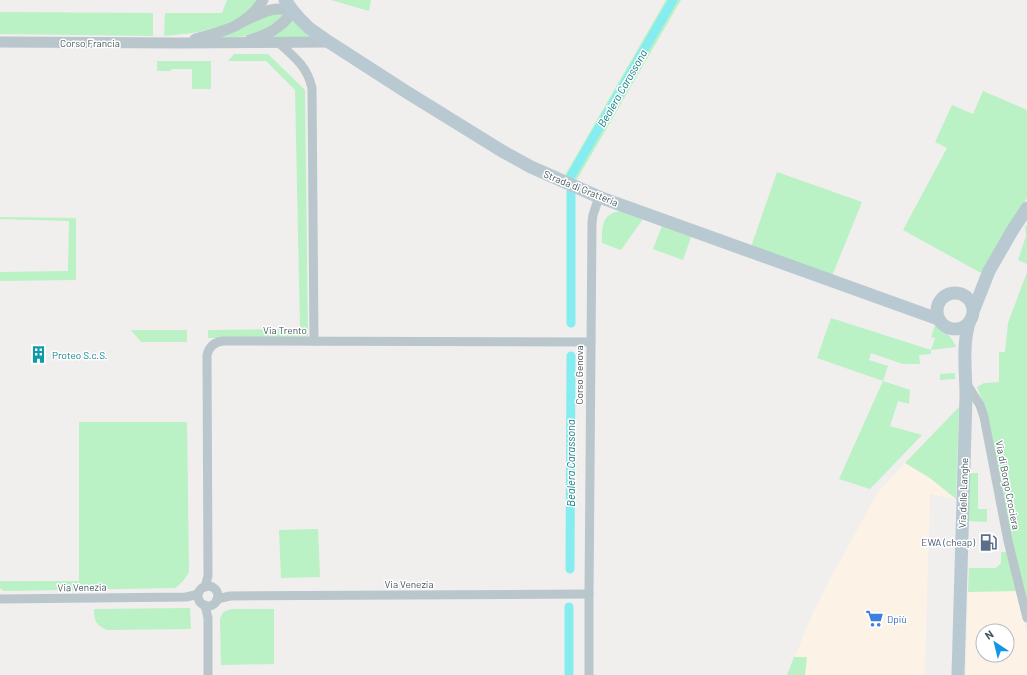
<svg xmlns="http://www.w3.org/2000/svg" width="1027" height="675" viewBox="0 0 1027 675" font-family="Barlow,sans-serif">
<rect width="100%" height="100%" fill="#f1eeee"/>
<g fill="#fdf2e6" fill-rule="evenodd">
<polygon points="905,463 930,478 956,499 930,494 925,675 787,675 813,613 830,579 878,492"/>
<path d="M1016,591L1027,633V675H966L968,592ZM983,631H1007V655H983Z"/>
</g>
<g fill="#baf1c5">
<polygon points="227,0 258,0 243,17 217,28 193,33 164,36 165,13 222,13"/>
<polygon points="331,0 371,0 369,11"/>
<polygon points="666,0 681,0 576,181 564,177"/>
<polygon points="0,12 153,13 153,36 0,34"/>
<polygon points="287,13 275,25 248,36 209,39 268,14"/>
<polygon points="293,18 314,37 261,39"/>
<polygon points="234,54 268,54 305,90 308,338 208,338 208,330 300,329 295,90 266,61 228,61"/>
<polygon points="157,61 211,61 211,89 192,89 192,69 171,69 171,71 157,71"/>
<polygon points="983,91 1027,110 1027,198 999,241 981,273 903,230 947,148 935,142 952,105 973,114"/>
<polygon points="777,172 862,202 832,276 751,247"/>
<path d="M620,211L643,219L621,250L602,243C602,228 601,214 620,211Z"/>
<polygon points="0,217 76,218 76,280 0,281 0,272 68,271 69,221 0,219"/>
<polygon points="1025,225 1027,226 1027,264 1018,260 1026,236"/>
<polygon points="662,226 691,237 683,260 653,249"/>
<polygon points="1027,272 1027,599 1026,599 1011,538 985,407 977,387 984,383 999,382 999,352 1005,352 1008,323"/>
<path d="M831,318L931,350L935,338L931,337L935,325C945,330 952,337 956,347L931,350V354L919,355L920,364H903L871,353L869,360L888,366L883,381L910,390L909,404L898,401L890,426L922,435L870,489L839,479L883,381L817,358Z"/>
<polygon points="131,330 187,330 187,342 141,342"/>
<polygon points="955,373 955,379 940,380 940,374"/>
<polygon points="959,407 956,499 930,478 905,463"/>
<path d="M79,422H187L189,572C185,579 181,584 175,588L4,591L0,588V581H79Z"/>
<polygon points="969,473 978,473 978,509 987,509 987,522 968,521"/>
<polygon points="318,529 320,577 281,578 279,530"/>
<polygon points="1001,552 1007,552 1016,591 968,592 969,568 996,568 1001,563"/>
<path d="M190,608L191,629L107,630C96,625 94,621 94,609Z"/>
<path d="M232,609H274V664L221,665L220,620C222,612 224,611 232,609Z"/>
<polygon points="794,657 807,657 805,675 787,675"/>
</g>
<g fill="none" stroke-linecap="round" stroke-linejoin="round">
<g stroke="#85edf0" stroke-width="9">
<polyline points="571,176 673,0"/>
<polyline points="571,323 571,192"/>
<polyline points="570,569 571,356"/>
<polyline points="569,675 569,607"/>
</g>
<g stroke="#b9c6cc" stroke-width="9">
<path d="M279,43C295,58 307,66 312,88L314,341"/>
<polyline points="966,383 980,405 984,417 1008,541 1027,618"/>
<circle cx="208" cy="596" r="10"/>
<path d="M205,587L208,576L207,355C209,347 214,342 223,341L591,342"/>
<polyline points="0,599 186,597 195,595 199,592"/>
<polyline points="217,599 230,596 589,594"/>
<polyline points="205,605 208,618 208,675"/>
<polyline points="589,675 589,594 592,222 593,215 599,197"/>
</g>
<g stroke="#b9c6cc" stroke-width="11">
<path d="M244,21C261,13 273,5 293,11C281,28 269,34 250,40"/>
<path d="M195,39C222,32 248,26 263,0"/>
<polyline points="0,42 179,43 329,42"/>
</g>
<g stroke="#b9c9d1" stroke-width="13">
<polyline points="285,0 293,11 300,19 309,28 329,42 405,91 502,151 531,167 599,197 938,319"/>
<circle cx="955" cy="311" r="18"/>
<polyline points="974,309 989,271 1012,231 1027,208"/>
<path d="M958,675L966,396C966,372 962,346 969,323"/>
</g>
</g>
<defs>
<symbol id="building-bare" viewBox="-9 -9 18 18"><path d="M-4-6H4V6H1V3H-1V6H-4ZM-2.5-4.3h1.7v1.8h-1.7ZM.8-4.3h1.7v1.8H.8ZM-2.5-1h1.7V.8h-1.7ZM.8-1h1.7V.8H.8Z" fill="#0f9aa8" stroke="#fff" stroke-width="2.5" paint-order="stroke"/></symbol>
<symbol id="fuel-bare" viewBox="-9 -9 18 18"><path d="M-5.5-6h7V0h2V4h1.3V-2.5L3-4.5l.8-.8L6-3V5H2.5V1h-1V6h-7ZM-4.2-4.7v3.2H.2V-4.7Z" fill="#5c6f8a" stroke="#fff" stroke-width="2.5" paint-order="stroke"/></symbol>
<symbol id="supermarket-bare" viewBox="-9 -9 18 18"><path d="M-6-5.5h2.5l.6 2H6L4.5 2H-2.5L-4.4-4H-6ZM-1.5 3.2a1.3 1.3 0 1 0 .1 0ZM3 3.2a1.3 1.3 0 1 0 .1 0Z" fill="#3f7fe0" stroke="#fff" stroke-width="2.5" paint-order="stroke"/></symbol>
</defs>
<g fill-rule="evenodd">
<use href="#building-bare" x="26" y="342" width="25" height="25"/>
<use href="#fuel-bare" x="976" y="530" width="25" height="25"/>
<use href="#supermarket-bare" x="862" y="606" width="25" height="25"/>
</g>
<g text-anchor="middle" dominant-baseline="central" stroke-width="3" stroke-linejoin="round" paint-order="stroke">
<g font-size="10" fill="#45565c" stroke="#fff">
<text x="90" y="43">Corso Francia</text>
<text transform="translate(581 188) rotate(22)">Strada di Gratteria</text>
<text x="285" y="330">Via Trento</text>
<text transform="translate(579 375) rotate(-90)">Corso Genova</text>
<text transform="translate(1008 485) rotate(79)">Via di Borgo Crociera</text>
<text transform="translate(963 493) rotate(-88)">Via delle Langhe</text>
<text x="409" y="584">Via Venezia</text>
<text transform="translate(82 587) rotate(-1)">Via Venezia</text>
</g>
<g font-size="10" fill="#0d838f" stroke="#fff" text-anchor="start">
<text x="52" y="355">Proteo S.c.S.</text>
</g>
<g font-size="10" fill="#4e5e75" stroke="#fff" text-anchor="end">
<text x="975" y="542">EWA (cheap)</text>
</g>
<g font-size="10" fill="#366cbe" stroke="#fff" text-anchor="start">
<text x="887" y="619">Dpiù</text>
</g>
<g font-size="11" font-style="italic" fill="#097d80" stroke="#fff">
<text transform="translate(622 88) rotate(-60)">Bealera Carassona</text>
<text transform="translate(570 463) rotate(-90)">Bealera Carassona</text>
</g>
</g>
<g transform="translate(995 643) rotate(325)"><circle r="19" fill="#ffffff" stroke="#b5bbbe"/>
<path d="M0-3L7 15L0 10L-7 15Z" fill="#1197e8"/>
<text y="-6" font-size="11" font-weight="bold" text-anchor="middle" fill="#45565c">N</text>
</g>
</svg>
